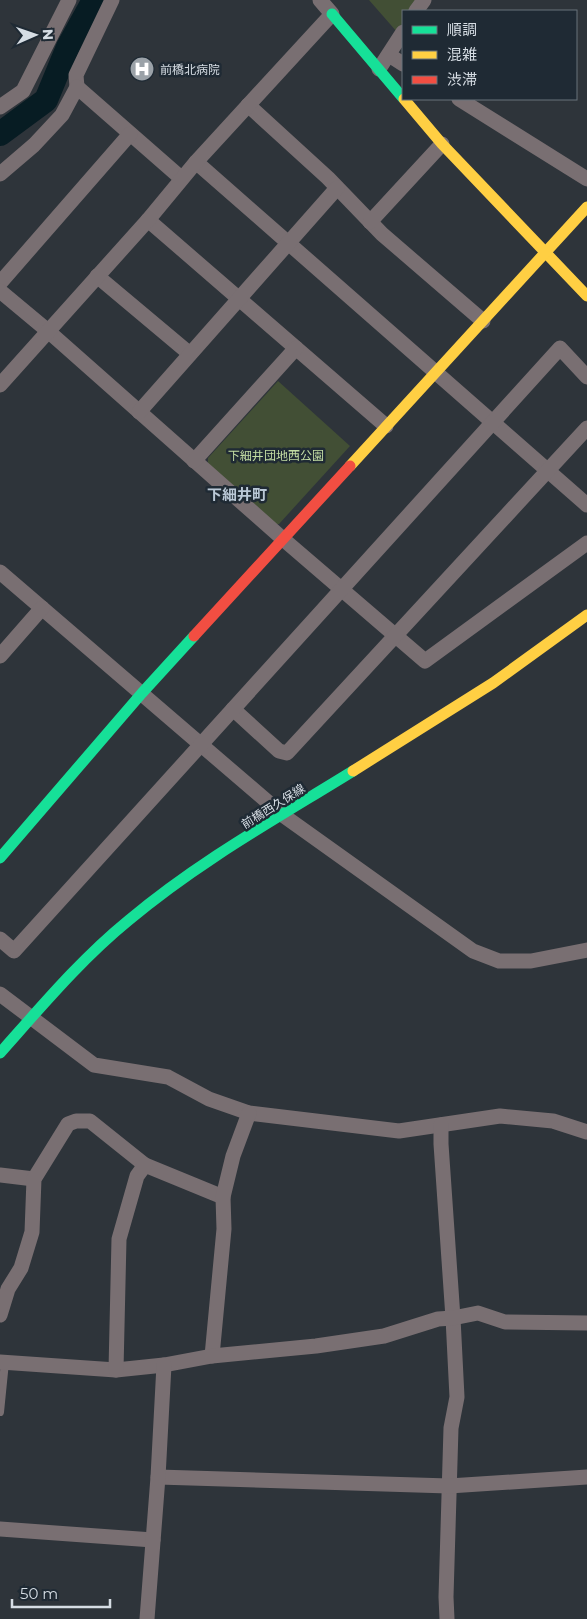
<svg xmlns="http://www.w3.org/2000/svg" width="587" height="1619" viewBox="0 0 587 1619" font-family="Montserrat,'Noto Sans JP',sans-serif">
<rect width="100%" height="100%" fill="#2e343a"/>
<g fill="#424f35">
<polygon points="369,0 418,0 411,11 403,11 403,22 397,32"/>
<polygon points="278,381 350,446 279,524 274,524 208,465 208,458"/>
</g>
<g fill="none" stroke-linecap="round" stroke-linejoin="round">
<polyline stroke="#071c23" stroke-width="24" points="0,134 46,100 68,47 94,0"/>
<polyline stroke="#796f72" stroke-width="8" points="0,1412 5,1362"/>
<g stroke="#796f72" stroke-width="15">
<polyline points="416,11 424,0"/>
<polyline points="389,55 403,64"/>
<polyline points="379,69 403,32"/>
<polyline points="77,87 76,75 112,0"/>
<polyline points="459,99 587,179"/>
<polyline points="248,105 328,178 382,234 483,321"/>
<polyline points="0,107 23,91 69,0"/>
<polyline points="196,162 587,505"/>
<polyline points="0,174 34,145 62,115 77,87 181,178"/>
<polyline points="148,220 386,426"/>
<polyline points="370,222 442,144"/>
<polyline points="97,276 190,354"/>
<polyline points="0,283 130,134"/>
<polyline points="0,291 48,331 283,539 425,661 587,543"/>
<polyline points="0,385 148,220 196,162 332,14 320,0"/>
<polyline points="139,412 337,188"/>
<polyline points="194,461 296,348"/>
<polyline points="0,572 284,816 473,951 499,961 531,961 587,950"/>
<polyline points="0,656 42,608"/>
<polyline points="233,709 279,751 287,753 587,428"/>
<polyline points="0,939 14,951 560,348 587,377"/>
<polyline points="0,994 94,1065 168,1077 209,1099 249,1113 399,1131 500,1116 553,1121 587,1132"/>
<polyline points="441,1125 441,1144 453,1318 457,1397 451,1428 446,1597 447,1619"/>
<polyline points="0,1175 34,1179"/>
<polyline points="0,1315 8,1289 21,1268 32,1232 34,1179 68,1124 76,1121 90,1121 145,1165 223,1197"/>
<polyline points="212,1356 224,1229 223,1197 233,1156 249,1113"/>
<polyline points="0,1362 116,1370 164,1365 212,1356 316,1346 384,1336 438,1319 453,1318 478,1313 505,1322 587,1323"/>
<polyline points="116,1370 119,1239 137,1176 145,1165"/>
<polyline points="158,1477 449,1486 587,1477"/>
<polyline points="0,1529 153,1540"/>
<polyline points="147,1619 158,1477 164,1365"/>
</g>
<g stroke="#16e098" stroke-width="11">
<polyline points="332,14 403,98"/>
<polyline points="0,858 142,693 194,636"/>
<path d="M0,1053C41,1007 81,959 129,920C198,862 277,818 353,771"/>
</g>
<g stroke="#ffcf43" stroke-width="11">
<polyline points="404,99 442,144 587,296"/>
<polyline points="350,466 587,207"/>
<polyline points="353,771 493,683 587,615"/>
</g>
<polyline stroke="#f24e42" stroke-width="11" points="194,636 350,466"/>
</g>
<defs>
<symbol id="hospital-disc" viewBox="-11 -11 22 22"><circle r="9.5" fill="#9ba2a8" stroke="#1f2a34"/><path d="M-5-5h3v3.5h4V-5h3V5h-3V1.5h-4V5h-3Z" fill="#fff"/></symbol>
</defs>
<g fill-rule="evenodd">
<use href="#hospital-disc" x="128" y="55" width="28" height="28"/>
</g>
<g text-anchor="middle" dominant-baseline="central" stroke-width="5" stroke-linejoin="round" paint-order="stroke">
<g font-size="12" fill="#d6dde4" stroke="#1f2a34" text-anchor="start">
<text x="160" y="69">前橋北病院</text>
</g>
<g font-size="12" fill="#c3dda3" stroke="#1f2a34">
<text x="276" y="455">下細井団地西公園</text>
</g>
<g font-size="12" fill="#d6dde4" stroke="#1f2a34">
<text transform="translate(273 806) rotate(-32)">前橋西久保線</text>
</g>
<g font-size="15" font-weight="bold" fill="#bac8d6" stroke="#1f2a34">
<text x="237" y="494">下細井町</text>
</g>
</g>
<rect x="402" y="10" width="175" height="90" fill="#1f2a34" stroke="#68727a"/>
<rect x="412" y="26" width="25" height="8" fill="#16e098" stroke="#68727a"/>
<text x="447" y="35" font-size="15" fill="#d6dde4">順調</text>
<rect x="412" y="51" width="25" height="8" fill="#ffcf43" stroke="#68727a"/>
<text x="447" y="60" font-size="15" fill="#d6dde4">混雑</text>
<rect x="412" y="76" width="25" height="8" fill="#f24e42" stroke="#68727a"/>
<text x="447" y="85" font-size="15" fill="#d6dde4">渋滞</text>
<g transform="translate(35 35) rotate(88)" stroke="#1f2a34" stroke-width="4" paint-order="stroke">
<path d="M0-4L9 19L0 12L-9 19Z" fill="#d6dde4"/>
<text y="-8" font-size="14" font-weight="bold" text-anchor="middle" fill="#d6dde4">N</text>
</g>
<path d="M12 1599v8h98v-8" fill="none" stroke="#d6dde4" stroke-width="2.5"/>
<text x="20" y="1599" font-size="15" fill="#d6dde4" stroke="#1f2a34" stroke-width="4" paint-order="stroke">50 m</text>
</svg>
